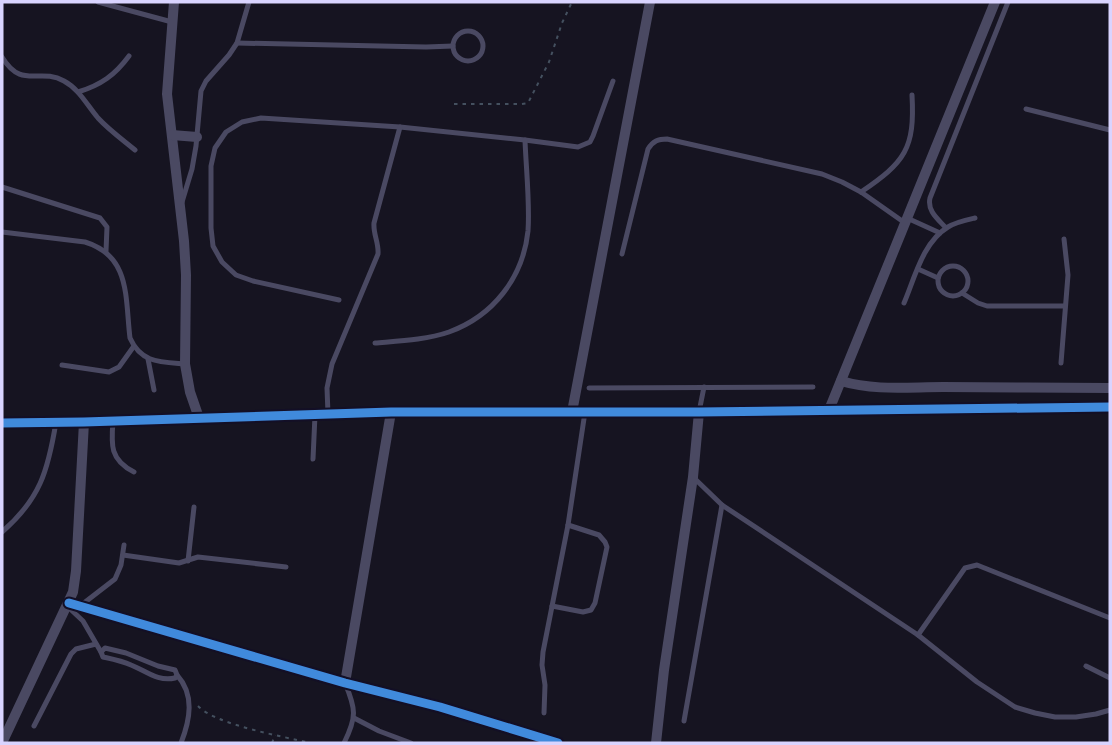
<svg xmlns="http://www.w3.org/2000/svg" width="1112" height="745" viewBox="0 0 1112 745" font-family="'Sofia Sans Condensed',sans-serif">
<rect width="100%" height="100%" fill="#161421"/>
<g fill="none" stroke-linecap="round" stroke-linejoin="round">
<g stroke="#44505f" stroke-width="2" stroke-dasharray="3.5 5" stroke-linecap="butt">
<polyline points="454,104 522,104 528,103 549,62 562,23 572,2"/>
<path d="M198,706C216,725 282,736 310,743"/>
<polyline points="272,743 275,735"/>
</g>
<g stroke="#4a4962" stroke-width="5">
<polyline points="98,2 172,22"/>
<circle cx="468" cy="46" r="15"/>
<polyline points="237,43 426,47 453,46"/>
<path d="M2,57C22,90 39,67 64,81C79,89 87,105 98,118C109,130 123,140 135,150"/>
<path d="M78,92C101,85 115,75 129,56"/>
<polyline points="1026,109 1110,130"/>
<polyline points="2,187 100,218 107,227 106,251"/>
<path d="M861,192C905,162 915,149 912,95"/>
<polyline points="182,202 192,169 196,146 201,91 206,81 229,55 237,43 249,2"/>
<polyline points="907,218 940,233"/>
<path d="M946,228C938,219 927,211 930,198L1008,2"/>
<path d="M2,232L85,242C131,256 125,298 130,338C141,363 160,362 185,364"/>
<path d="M622,254L648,149C653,141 658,139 667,139L822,174L842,182L861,192L905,223"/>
<circle cx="953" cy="281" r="15"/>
<polyline points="918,269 938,278"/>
<polyline points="962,293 978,303 987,306 1065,306"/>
<polyline points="339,300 253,281 236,275 222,262 213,246 211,228 211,166 215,148 226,132 242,122 261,118 400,127 525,140 578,147 590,142 593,136 613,81"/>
<path d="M904,303C915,277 923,242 948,227C956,222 966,220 975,218"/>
<path d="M375,343C399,341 426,340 449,332C493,316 523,278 528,231C530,204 526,168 525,140"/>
<polyline points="148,359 154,390"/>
<polyline points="1061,363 1068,275 1064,239"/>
<polyline points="62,365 109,372 119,367 134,346"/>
<polyline points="589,388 813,387"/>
<polyline points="699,412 704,387"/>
<path d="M328,414L327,388L332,364L378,254C379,243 373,234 374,223L400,127"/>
<path d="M113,421C111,445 110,460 134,472"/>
<polyline points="313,459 315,415"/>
<polyline points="693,477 722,505 918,635 977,682 1015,707 1035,713 1055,717 1076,717 1096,714 1110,710"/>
<path d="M2,532C40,499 48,471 56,422"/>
<polyline points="123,555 179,563 198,557 286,567"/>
<polyline points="188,561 194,507"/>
<polyline points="67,606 83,621 101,652"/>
<polyline points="80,606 115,579 121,565 124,545"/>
<polyline points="552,606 583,612 591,610 595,603 607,547 605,542 599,535 568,525"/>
<polyline points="918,635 965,568 977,565 1110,618"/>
<path d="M105,648L126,653L158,666L175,670L177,675L175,678C158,682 146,671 131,665C122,661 112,659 103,657L101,652Z"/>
<polyline points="1086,666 1110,678"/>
<path d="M177,675C195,695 190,720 181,743"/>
<polyline points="544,713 545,685 542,665 543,652 568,525 585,412"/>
<polyline points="354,718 379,731 411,743"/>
<polyline points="684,721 722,505"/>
<polyline points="34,726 71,654 76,649 96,644"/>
<path d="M344,743C357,717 356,709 345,683"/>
</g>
<g stroke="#4a4962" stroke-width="10">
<polyline points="174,2 167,94 184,241 186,275 185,364 190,392 199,418"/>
<polyline points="172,135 197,137"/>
<path d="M841,381C875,391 908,387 943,387C999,387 1054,388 1110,388"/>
<polyline points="829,410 995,2"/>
<polyline points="572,412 650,2"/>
<polyline points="2,423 84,422 391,412 699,412 1110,407"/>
<polyline points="69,603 345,683 440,707 558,743"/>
<polyline points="345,683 391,412"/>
<polyline points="2,743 73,592 76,571 84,422"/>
<polyline points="656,743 664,670 693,477 699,412"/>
</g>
<defs>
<g id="cycleway">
<polyline points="2,423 84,422 391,412 699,412 1110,407"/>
<polyline points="69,603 345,683 440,707 558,743"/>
</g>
</defs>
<use href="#cycleway" stroke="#130f26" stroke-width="13"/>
<use href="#cycleway" stroke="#408adc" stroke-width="9"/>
</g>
<rect width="1112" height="745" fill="none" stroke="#d9d4ff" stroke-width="7"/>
</svg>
